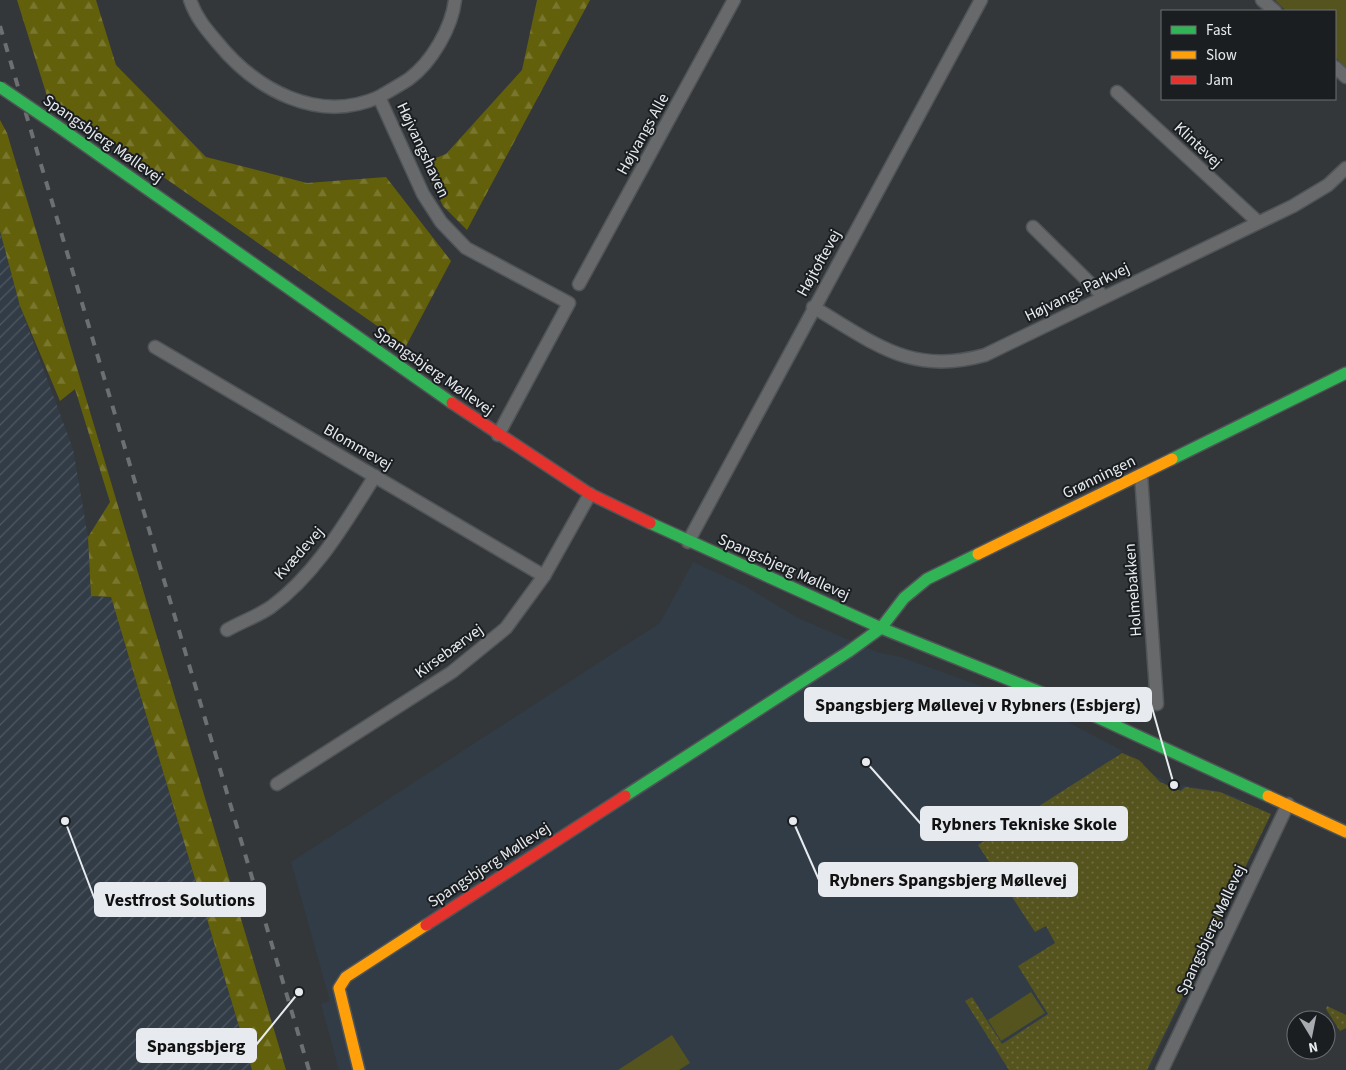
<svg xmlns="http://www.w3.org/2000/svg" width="1346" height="1070" viewBox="0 0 1346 1070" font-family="'Source Sans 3',sans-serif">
<defs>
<pattern id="industrial-furrows" width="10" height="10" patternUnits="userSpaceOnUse" patternTransform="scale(1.25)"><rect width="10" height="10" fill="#323c46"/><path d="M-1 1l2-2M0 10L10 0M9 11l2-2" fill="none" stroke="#505861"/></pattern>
<pattern id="grass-dots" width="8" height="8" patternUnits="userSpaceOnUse" patternTransform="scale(1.25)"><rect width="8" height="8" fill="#55531e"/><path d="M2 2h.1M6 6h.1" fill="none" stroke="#6d6c3f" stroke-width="1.8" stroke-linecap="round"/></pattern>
<pattern id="forest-firs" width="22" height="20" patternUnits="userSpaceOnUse" patternTransform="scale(1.25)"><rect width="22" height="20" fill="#63600b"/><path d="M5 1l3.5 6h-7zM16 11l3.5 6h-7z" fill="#79772f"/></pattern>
</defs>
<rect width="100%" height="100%" fill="#33373a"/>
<polygon fill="#323c46" points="693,562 743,585 798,618 877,652 901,657 1022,701 1066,721 1123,751 1110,761 1154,775 1166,781 1165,784 1179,790 1182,785 1218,791 1242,799 1221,843 1251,857 1149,1070 339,1070 321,1004 330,1001 291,862 660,623"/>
<polygon fill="url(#industrial-furrows)" points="0,231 20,306 73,449 88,537 91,596 111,597 252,1070 0,1070"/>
<g fill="url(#grass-dots)">
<polygon points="1122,753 1139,760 1160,782 1181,791 1185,787 1220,792 1271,814 1147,1070 1009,1070 965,1001 972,997 1002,1044 1048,1014 1018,966 1055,943 1046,926 1035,932 978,845"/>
<polygon points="1327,1006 1346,1015 1346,1028 1340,1031 1326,1009"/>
</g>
<g fill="url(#forest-firs)">
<polygon points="17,0 96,0 116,65 206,157 307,183 386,177 451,261 406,346 47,96"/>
<polygon points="537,0 590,0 467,230 443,206 423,163 446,154 522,70"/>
<polygon points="0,120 7,133 286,1070 252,1070 111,597 91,596 88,537 110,502 75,389 60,401 20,306 0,231"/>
</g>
<g fill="#55531e">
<polygon points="1275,0 1346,0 1346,68 1335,57 1335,11 1286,11"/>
<polygon points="1031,992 1045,1013 1001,1041 988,1020"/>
<polygon points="672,1035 690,1063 679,1070 618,1070"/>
</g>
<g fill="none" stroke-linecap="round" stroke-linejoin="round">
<defs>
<g id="street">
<path d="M190,0C196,17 205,28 217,42C256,90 318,124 379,97"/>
<path d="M455,0C452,27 432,62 409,79C400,85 389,91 379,97L423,194L441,222L466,248L569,303L498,435"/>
<polyline points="1262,0 1275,11"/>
<polyline points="1335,67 1346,77"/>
<polyline points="1117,92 1258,222"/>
<polyline points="1033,227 1104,297"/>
<polyline points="579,284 734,0"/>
<path d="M813,307C875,343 910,376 985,355L1293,206L1328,185L1346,168"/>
<polyline points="155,347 544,576"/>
<polyline points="1141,475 1157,704"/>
<polyline points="688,542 981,0"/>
<path d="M227,630C241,622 258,616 271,607C317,573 345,523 375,476"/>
<polyline points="277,784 452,672 506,628 544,576 590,494"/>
<polyline points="1162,1070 1288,804"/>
</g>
<g id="fast">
<polyline points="56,125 452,403"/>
<polyline points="1172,459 1346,373"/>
<polyline points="650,523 881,628 1062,701 1268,796"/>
<polyline points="625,796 848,652 881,628 904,598 927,579 978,554"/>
</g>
<g id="slow">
<polyline points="978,554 1172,459"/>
<polyline points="1268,796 1346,832"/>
<polyline points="359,1070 339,988 346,977 426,925"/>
</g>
<g id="jam">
<polyline points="452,403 590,494 650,523"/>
<polyline points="426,925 625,796"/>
</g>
</defs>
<use href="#street" stroke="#505457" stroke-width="15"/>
<use href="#fast" stroke="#505457" stroke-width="14"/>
<use href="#slow" stroke="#505457" stroke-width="14"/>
<use href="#jam" stroke="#505457" stroke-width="14"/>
<use href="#street" stroke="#67696b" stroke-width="12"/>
<use href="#fast" stroke="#30b455" stroke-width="11"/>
<use href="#slow" stroke="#ff9f0a" stroke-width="11"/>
<use href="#jam" stroke="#e5322d" stroke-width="11"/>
<polyline stroke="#6d6f71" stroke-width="4" stroke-dasharray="9 9" stroke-linecap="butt" points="0,26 309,1070"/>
<defs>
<polyline id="fast-bridge" points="0,87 56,125"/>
</defs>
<use href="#fast-bridge" stroke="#505457" stroke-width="14" stroke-linecap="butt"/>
<use href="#fast-bridge" stroke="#30b455" stroke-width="11"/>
</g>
<g text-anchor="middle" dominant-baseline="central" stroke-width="4" stroke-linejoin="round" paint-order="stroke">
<g font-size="16" fill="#e7ebef" stroke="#1b1e21">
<text transform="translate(643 134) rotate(-61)">Højvangs Alle</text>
<text transform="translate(103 139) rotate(35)">Spangsbjerg Møllevej</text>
<text transform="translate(1198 145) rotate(43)">Klintevej</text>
<text transform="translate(423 150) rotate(65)">Højvangshaven</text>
<text transform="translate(819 263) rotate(-61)">Højtoftevej</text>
<text transform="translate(1077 292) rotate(-26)">Højvangs Parkvej</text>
<text transform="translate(434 371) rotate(35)">Spangsbjerg Møllevej</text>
<text transform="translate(358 447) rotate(30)">Blommevej</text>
<text transform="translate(1099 477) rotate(-26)">Grønningen</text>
<text transform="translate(299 553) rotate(-48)">Kvædevej</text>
<text transform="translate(784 567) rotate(24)">Spangsbjerg Møllevej</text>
<text transform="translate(1133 590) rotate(-94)">Holmebakken</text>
<text transform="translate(449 651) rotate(-36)">Kirsebærvej</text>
<text transform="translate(489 865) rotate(-33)">Spangsbjerg Møllevej</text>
<text transform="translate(1211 930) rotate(-65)">Spangsbjerg Møllevej</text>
</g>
</g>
<path fill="none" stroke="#e7ebef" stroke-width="2" d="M1174 785L1151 704M866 762L921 824M793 821L819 880M65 821L95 900M299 992L256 1045"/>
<g fill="#e7ebef" stroke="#1b1e21" stroke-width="2">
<circle cx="1174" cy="785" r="5"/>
<circle cx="866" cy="762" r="5"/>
<circle cx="793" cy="821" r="5"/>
<circle cx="65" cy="821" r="5"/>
<circle cx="299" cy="992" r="5"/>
</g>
<g fill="#e7ebef" stroke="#e7ebef" stroke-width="2">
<rect x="805" y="688" width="346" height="33" rx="5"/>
<rect x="921" y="807" width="206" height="33" rx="5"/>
<rect x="819" y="863" width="258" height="33" rx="5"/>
<rect x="95" y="883" width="170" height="33" rx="5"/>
<rect x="137" y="1029" width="119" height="33" rx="5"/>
</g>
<g font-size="18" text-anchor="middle" font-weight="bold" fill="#111">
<text x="978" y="711">Spangsbjerg Møllevej v Rybners (Esbjerg)</text>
<text x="1024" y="830">Rybners Tekniske Skole</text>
<text x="948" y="886">Rybners Spangsbjerg Møllevej</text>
<text x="180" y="906">Vestfrost Solutions</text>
<text x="196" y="1052">Spangsbjerg</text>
</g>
<rect x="1161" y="10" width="175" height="90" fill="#1b1e21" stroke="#6d7073"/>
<rect x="1171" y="26" width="25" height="8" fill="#30b455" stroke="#6d7073"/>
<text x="1206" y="35" font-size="15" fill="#e7ebef">Fast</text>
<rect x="1171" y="51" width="25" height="8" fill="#ff9f0a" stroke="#6d7073"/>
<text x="1206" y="60" font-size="15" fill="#e7ebef">Slow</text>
<rect x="1171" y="76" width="25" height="8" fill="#e5322d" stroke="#6d7073"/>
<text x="1206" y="85" font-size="15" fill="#e7ebef">Jam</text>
<g transform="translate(1311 1035) rotate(170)"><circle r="24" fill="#1b1e21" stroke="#6d7073"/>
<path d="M0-4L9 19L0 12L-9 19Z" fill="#a8acb0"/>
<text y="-8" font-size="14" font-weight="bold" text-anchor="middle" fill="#e7ebef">N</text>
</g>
</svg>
